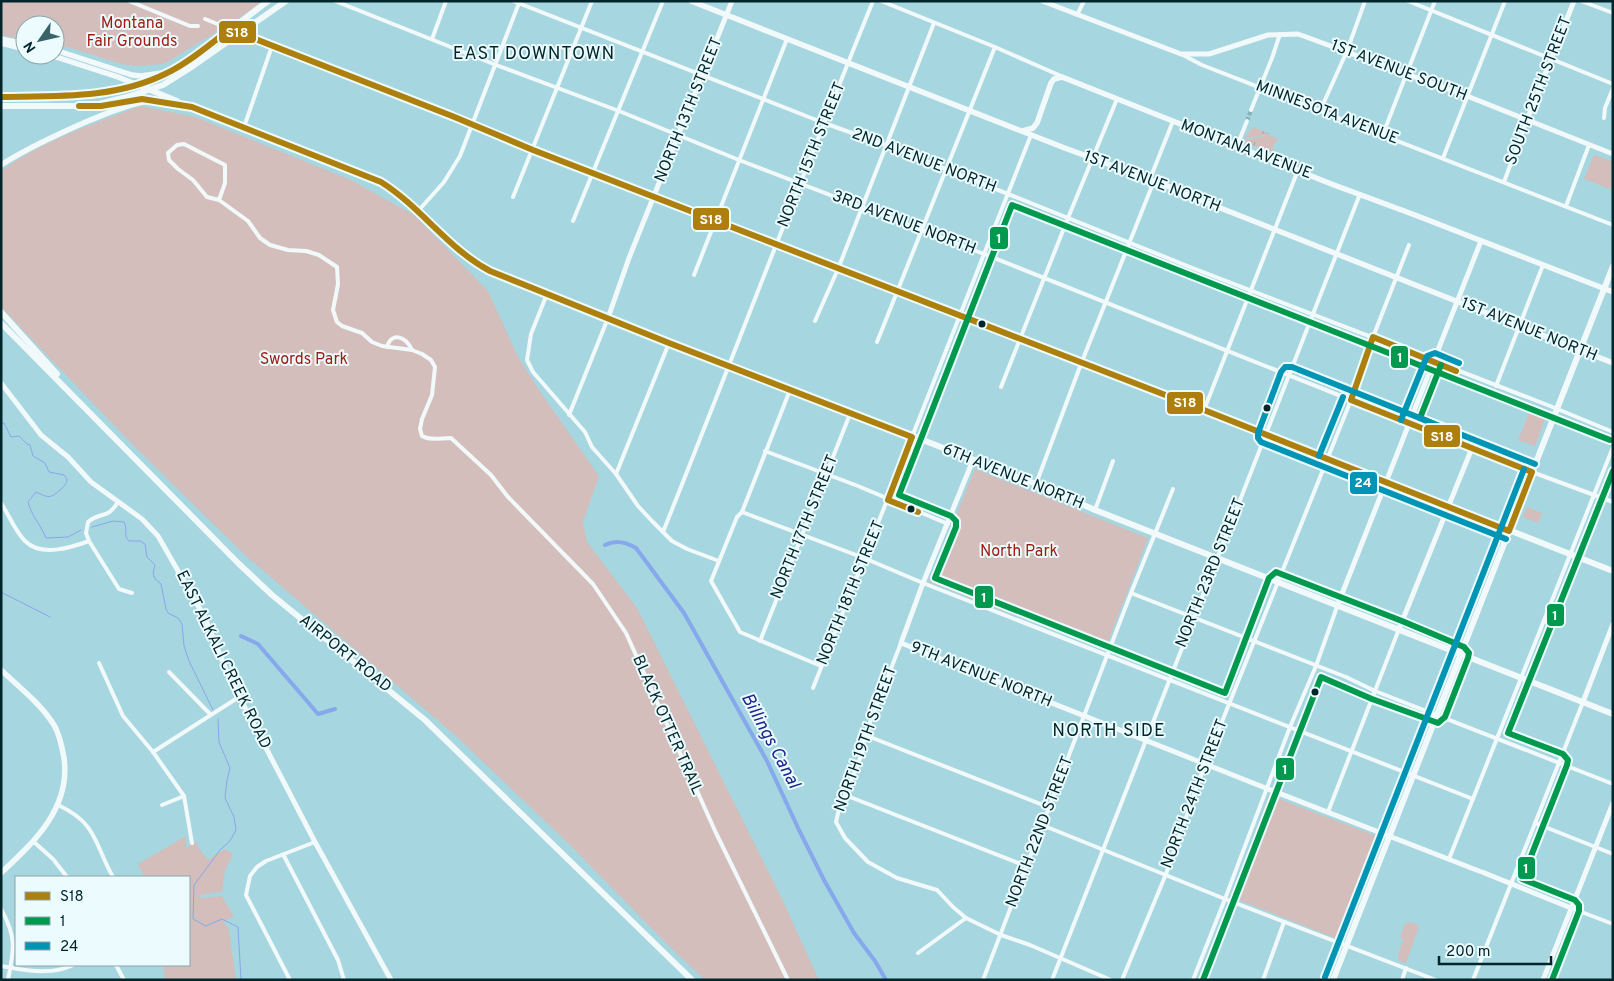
<svg xmlns="http://www.w3.org/2000/svg" width="1614" height="981" viewBox="0 0 1614 981" font-family="Overpass,sans-serif">
<defs>
<pattern id="grass-tufts" width="24" height="20" patternUnits="userSpaceOnUse" patternTransform="scale(1.25)"><rect width="24" height="20" fill="#d4bebc"/><path d="M3 7l-1-3M5 7V3M7 7l1-3M15 17l-1-3M17 17v-4M19 17l1-3" fill="none" stroke="#b4a3a2"/></pattern>
</defs>
<rect width="100%" height="100%" fill="#a6d6df"/>
<g fill="url(#grass-tufts)">
<polygon points="1253,127 1270,134 1244,139"/>
<polygon points="1268,135 1279,139 1273,145 1274,147 1272,149 1282,157 1245,142 1246,140"/>
</g>
<g fill="#d4bebc">
<polygon points="1,1 263,1 241,17 164,64 134,66 121,64 68,47 55,46 55,25 25,25 25,40 1,35"/>
<path d="M140,106L195,117L235,133L351,180L414,215L488,291L518,357L541,393L599,476L583,522L587,542L637,608L783,901L819,980H705L668,945L567,842L457,737L246,556L131,443L1,307V171C42,141 93,124 140,106Z"/>
<polygon points="1595,155 1613,162 1613,190 1584,179 1593,157"/>
<polygon points="1531,408 1547,414 1535,446 1518,440"/>
<polygon points="975,469 1148,538 1105,650 929,582"/>
<polygon points="1527,507 1542,513 1538,523 1523,517"/>
<polygon points="1269,795 1382,838 1343,941 1231,897"/>
<polygon points="186,836 186,848 198,841 197,846 208,860 225,849 233,854 225,871 222,892 201,895 200,898 222,896 234,916 224,922 229,930 236,980 165,980 163,965 189,965 189,877 144,877 138,864"/>
<path d="M1410,922L1418,925L1419,927L1406,963L1398,960C1398,955 1401,945 1403,939L1400,937L1405,924Z"/>
</g>
<g fill="none" stroke-linecap="round" stroke-linejoin="round">
<g stroke="#86a8ec" stroke-width="1">
<path d="M1,424L4,423L11,437L19,436L27,444L30,445L33,456L45,463L49,472L64,475L67,479C66,484 65,486 61,489C50,499 49,498 36,492L28,502C31,515 41,525 46,538L68,537L81,530"/>
<path d="M92,527L113,521L124,522C128,529 123,536 129,541H140L145,544L147,557L155,565L153,573L155,579L161,584L166,609L168,613L178,618L182,624L184,646L189,661L213,710"/>
<polyline points="1,592 50,617"/>
<polyline points="218,719 219,742 230,768 227,780 225,798 234,817 236,830 230,841 220,850 194,885 193,919 206,926 222,919 238,927 241,980"/>
</g>
<g stroke="#86a8ec" stroke-width="4">
<path d="M605,545C616,539 626,542 636,548L684,613L767,761L799,830L824,880L854,933L875,961L886,980"/>
<polyline points="241,636 258,644 318,714 335,709"/>
</g>
<polyline stroke="#85b3bb" stroke-width="4" stroke-dasharray="4 2" stroke-linecap="butt" points="1247,121 1251,110"/>
<g stroke="#f2f9fa" stroke-width="4">
<polyline points="129,1 190,26 198,26"/>
<polyline points="335,1 496,65 619,111 739,160 984,254 1532,472 1613,502"/>
<polyline points="513,1 824,123 886,145 1190,267 1550,406 1613,432"/>
<polyline points="881,1 995,47 1061,76"/>
<polyline points="1408,1 1613,84"/>
<polyline points="1581,1 1613,13"/>
<polyline points="1077,15 1084,1"/>
<polyline points="205,19 230,29"/>
<polyline points="432,39 446,1"/>
<polyline points="1181,54 1202,65 1613,225"/>
<polyline points="1251,110 1272,58 1280,34"/>
<polyline points="1320,111 1347,51 1365,1"/>
<polyline points="1604,118 1605,108 1613,88"/>
<polyline points="244,127 272,46"/>
<polyline points="1383,134 1435,1"/>
<polyline points="1237,146 1247,121"/>
<polyline points="1443,158 1505,1"/>
<polyline points="1150,179 1173,121"/>
<polyline points="1504,182 1527,120"/>
<polyline points="513,197 592,1"/>
<path d="M219,200L225,183V165L184,144L177,145L168,153L169,160L178,169L193,180L207,197L219,200L248,221L260,238L270,245L288,250L306,251L319,255L337,267L338,284L333,310L337,322L342,326L362,333L372,342L382,346L412,350L422,354L431,360L435,367L432,395L422,419L420,429L422,436C430,441 441,438 451,438L491,475L508,497L593,584L626,633L716,833L788,980"/>
<polyline points="1566,206 1589,145"/>
<polyline points="419,210 444,182 460,156 519,3"/>
<polyline points="573,221 663,1"/>
<polyline points="694,275 787,39"/>
<polyline points="547,294 531,334 527,360 533,372 585,432 592,447 616,474 638,506 652,521 672,541 687,549 719,561"/>
<polyline points="815,321 838,269 934,23"/>
<polyline points="877,342 995,47"/>
<path d="M387,347C392,330 407,338 412,350"/>
<polyline points="1496,386 1543,265"/>
<polyline points="1001,387 1068,218 1117,99"/>
<polyline points="790,390 742,512 737,517 711,581 740,632 821,666"/>
<polyline points="1204,410 1298,170"/>
<polyline points="569,415 608,318"/>
<polyline points="765,451 858,486 948,524"/>
<polyline points="616,474 669,343"/>
<polyline points="1036,484 1081,364 1154,181"/>
<path d="M118,502C107,520 101,511 88,522L86,533L89,541L119,589L132,593"/>
<path d="M1,503C9,515 15,531 25,541C41,557 70,548 89,541"/>
<polyline points="1095,510 1113,461"/>
<polyline points="742,512 864,558 923,583 1473,799"/>
<path d="M663,532C734,355 801,178 873,1"/>
<polyline points="1131,593 1346,677 1375,691 1613,784"/>
<polyline points="760,641 850,414"/>
<polyline points="901,643 865,735 862,753 856,769 839,809 836,822 845,838 868,862 897,878 937,890 953,907 966,918 1001,935 1030,945 1111,980"/>
<polyline points="99,663 123,716 153,752 184,796 192,843"/>
<polyline points="169,672 210,714"/>
<polyline points="813,688 1031,135"/>
<polyline points="865,735 1048,807"/>
<polyline points="153,752 239,697"/>
<polyline points="845,795 1026,866"/>
<path d="M58,805C97,823 94,843 113,877"/>
<polyline points="162,805 184,796"/>
<polyline points="1328,812 1399,629"/>
<polyline points="1535,823 1613,854"/>
<polyline points="1042,825 1225,899 1436,980"/>
<polyline points="34,842 53,859 67,877"/>
<polyline points="284,856 338,960 344,980"/>
<polyline points="1449,859 1613,447"/>
<polyline points="1571,908 1613,924"/>
<path d="M1,909C17,937 14,950 8,980"/>
<polyline points="918,953 966,918"/>
<polyline points="116,965 124,980"/>
<path d="M1,966C25,970 50,976 73,965"/>
<polyline points="290,980 246,895 250,876 257,867 266,861 315,842"/>
<polyline points="983,980 1131,593 1173,489"/>
<polyline points="1052,980 1360,194"/>
<polyline points="1122,980 1166,874 1205,764 1351,400 1373,337 1409,245"/>
<polyline points="1193,980 1225,899 1290,727 1316,666 1338,604"/>
<polyline points="1263,980 1284,922"/>
<polyline points="1402,980 1406,968"/>
<polyline points="1473,980 1583,702"/>
<polyline points="1612,980 1613,979"/>
</g>
<g stroke="#f2f9fa" stroke-width="5">
<polyline points="1042,1 1181,54 1209,54 1268,35 1298,34 1467,96 1613,154"/>
<polyline points="1527,120 1574,1"/>
<polyline points="608,318 629,258 732,1"/>
<polyline points="1,383 41,435 68,457 91,482 142,519 158,536 205,618 229,677 315,842 391,980"/>
<polyline points="973,460 923,583 901,643 1268,789 1479,871"/>
<polyline points="1338,604 1481,241"/>
<polyline points="1399,629 1472,448"/>
<polyline points="1583,702 1613,624"/>
<polyline points="1482,872 1571,908"/>
<polyline points="1543,980 1613,803"/>
</g>
<g stroke="#f2f9fa" stroke-width="5.5">
<polyline points="691,1 1062,147 1170,187 1200,200 1613,363"/>
<polyline points="1,39 25,44"/>
<polyline points="1,43 25,49"/>
<polyline points="55,50 132,75 141,76 162,73"/>
<polyline points="50,55 118,77 138,85"/>
<polyline points="1023,131 1033,128 1037,123 1051,83 1054,79 1062,77 1334,185 1415,215 1613,292"/>
<path d="M1,165C29,147 58,134 88,121C106,114 125,105 144,102"/>
<path d="M1,670C19,687 41,704 54,725C60,735 62,747 64,758C71,808 34,842 1,873"/>
</g>
<g stroke="#f2f9fa" stroke-width="6">
<polyline points="230,29 452,116 533,150 592,172 1134,384 1204,410 1613,571"/>
<polyline points="138,85 177,101"/>
<path d="M156,100L192,107L381,182C415,200 436,233 467,256C479,266 493,273 508,279L1036,484L1095,510L1613,714"/>
<polyline points="1333,980 1613,266"/>
</g>
<g stroke="#f2f9fa" stroke-width="6">
<path d="M1,97C33,96 65,99 97,95C164,86 216,40 268,1"/>
<polyline points="117,103 134,100 156,100"/>
<polyline points="1,106 95,106"/>
<polyline points="91,106 127,97 163,85 190,68 286,1"/>
<polyline points="1,312 57,374"/>
<polyline points="1,323 239,564 272,595 425,720 692,980"/>
</g>
<defs>
<g id="bus-1">
<path d="M1,97C57,96 116,99 167,73C190,62 210,44 230,29L452,116L533,150L1204,410L1509,531L1532,472L1351,400L1373,337L1456,371"/>
<path d="M79,106H101L142,99L192,107L381,182C421,207 448,249 490,271L669,343L912,437L888,500L918,512"/>
</g>
<g id="bus-2">
<polyline points="1434,424 1420,418 1441,365"/>
<polyline points="1203,980 1321,677 1372,699 1438,723 1445,717 1468,658 1469,653 1464,647 1402,621 1276,572 1269,578 1225,693 935,578 956,527 956,521 951,516 899,495 1012,205 1610,440"/>
<polyline points="1552,980 1579,911 1579,905 1575,900 1522,879 1567,765 1568,760 1563,754 1508,733 1613,471"/>
</g>
<g id="bus-3">
<polyline points="1401,420 1427,356 1435,353 1459,363"/>
<polyline points="1319,456 1343,397"/>
<polyline points="1506,539 1261,442 1258,438 1258,433 1281,372 1285,367 1292,367 1535,464"/>
<polyline points="1325,977 1524,469"/>
</g>
</defs>
<use href="#bus-1" stroke="#ebfbfe" stroke-width="10"/>
<use href="#bus-2" stroke="#ebfbfe" stroke-width="10"/>
<use href="#bus-3" stroke="#ebfbfe" stroke-width="10"/>
<use href="#bus-1" stroke="#ad7f0d" stroke-width="6"/>
<use href="#bus-2" stroke="#00994d" stroke-width="6"/>
<use href="#bus-3" stroke="#0095b5" stroke-width="6"/>
</g>
<g fill="#00252a" stroke="#ebfbfe" stroke-width="2">
<circle cx="982" cy="324" r="4.5"/>
<circle cx="1267" cy="408" r="4.5"/>
<circle cx="911" cy="509" r="4.5"/>
<circle cx="1315" cy="692" r="4.5"/>
</g>
<g text-anchor="middle" dominant-baseline="central" stroke-width="4" stroke-linejoin="round" paint-order="stroke">
<g font-size="16" fill="#9f1b11" stroke="#ebfbfe">
<text x="132" y="24">Montana<tspan x="132" dy="18">Fair Grounds</tspan></text>
<text x="304" y="360">Swords Park</text>
<text x="1019" y="552">North Park</text>
</g>
<g font-size="16" fill="#00252a" stroke="#ebfbfe">
<text transform="translate(1399 71) rotate(21)">1ST AVENUE SOUTH</text>
<text transform="translate(1539 91) rotate(-69)">SOUTH 25TH STREET</text>
<text transform="translate(689 110) rotate(-68)">NORTH 13TH STREET</text>
<text transform="translate(1327 113) rotate(21)">MINNESOTA AVENUE</text>
<text transform="translate(1246 150) rotate(21)">MONTANA AVENUE</text>
<text transform="translate(812 155) rotate(-68)">NORTH 15TH STREET</text>
<text transform="translate(924 161) rotate(21)">2ND AVENUE NORTH</text>
<text transform="translate(1152 182) rotate(21)">1ST AVENUE NORTH</text>
<text transform="translate(904 223) rotate(21)">3RD AVENUE NORTH</text>
<text transform="translate(1529 330) rotate(22)">1ST AVENUE NORTH</text>
<text transform="translate(1013 477) rotate(22)">6TH AVENUE NORTH</text>
<text transform="translate(805 527) rotate(-68)">NORTH 17TH STREET</text>
<text transform="translate(1211 573) rotate(-68)">NORTH 23RD STREET</text>
<text transform="translate(851 593) rotate(-68)">NORTH 18TH STREET</text>
<text transform="translate(345 654) rotate(39)">AIRPORT ROAD</text>
<text transform="translate(223 660) rotate(64)">EAST ALKALI CREEK ROAD</text>
<text transform="translate(981 675) rotate(22)">9TH AVENUE NORTH</text>
<text transform="translate(667 725) rotate(66)">BLACK OTTER TRAIL</text>
<text transform="translate(866 739) rotate(-70)">NORTH 19TH STREET</text>
<text transform="translate(1195 794) rotate(-69)">NORTH 24TH STREET</text>
<text transform="translate(1040 832) rotate(-69)">NORTH 22ND STREET</text>
</g>
<g font-size="18" letter-spacing="1" fill="#00252a" stroke="#ebfbfe">
<text x="534" y="54">EAST DOWNTOWN</text>
<text x="1109" y="731">NORTH SIDE</text>
</g>
<g font-size="18" font-style="italic" fill="#1a248c" stroke="#ebfbfe">
<text transform="translate(770 741) rotate(62)">Billings Canal</text>
</g>
</g>
<g stroke="#ebfbfe" stroke-width="2">
<rect x="218" y="20" width="39" height="24" rx="5" fill="#ad7f0d"/>
<rect x="692" y="207" width="38" height="24" rx="5" fill="#ad7f0d"/>
<rect x="989" y="226" width="20" height="24" rx="5" fill="#00994d"/>
<rect x="1390" y="345" width="19" height="24" rx="5" fill="#00994d"/>
<rect x="1166" y="391" width="38" height="24" rx="5" fill="#ad7f0d"/>
<rect x="1423" y="424" width="38" height="24" rx="5" fill="#ad7f0d"/>
<rect x="1349" y="471" width="29" height="24" rx="5" fill="#0095b5"/>
<rect x="974" y="585" width="20" height="24" rx="5" fill="#00994d"/>
<rect x="1546" y="603" width="19" height="24" rx="5" fill="#00994d"/>
<rect x="1275" y="757" width="20" height="24" rx="5" fill="#00994d"/>
<rect x="1517" y="856" width="19" height="24" rx="5" fill="#00994d"/>
</g>
<g font-size="14" text-anchor="middle" font-weight="bold" fill="#fff">
<text x="237" y="37">S18</text>
<text x="711" y="224">S18</text>
<text x="999" y="243">1</text>
<text x="1400" y="362">1</text>
<text x="1185" y="407">S18</text>
<text x="1442" y="441">S18</text>
<text x="1363" y="487">24</text>
<text x="984" y="602">1</text>
<text x="1555" y="620">1</text>
<text x="1285" y="774">1</text>
<text x="1526" y="873">1</text>
</g>
<rect width="1614" height="981" fill="none" stroke="#00252a" stroke-width="5"/>
<rect x="15" y="876" width="175" height="90" fill="#ebfbfe" stroke="#8da5a9"/>
<rect x="25" y="892" width="25" height="8" fill="#ad7f0d" stroke="#8da5a9"/>
<text x="60" y="901" font-size="15" fill="#00252a">S18</text>
<rect x="25" y="917" width="25" height="8" fill="#00994d" stroke="#8da5a9"/>
<text x="60" y="926" font-size="15" fill="#00252a">1</text>
<rect x="25" y="942" width="25" height="8" fill="#0095b5" stroke="#8da5a9"/>
<text x="60" y="951" font-size="15" fill="#00252a">24</text>
<g transform="translate(40 40) rotate(236)"><circle r="24" fill="#ebfbfe" stroke="#8da5a9"/>
<path d="M0-4L9 19L0 12L-9 19Z" fill="#3a6369"/>
<text y="-8" font-size="14" font-weight="bold" text-anchor="middle" fill="#00252a">N</text>
</g>
<path d="M1439 956v8h112v-8" fill="none" stroke="#00252a" stroke-width="2.5"/>
<text x="1446" y="956" font-size="15" fill="#00252a" stroke="#ebfbfe" stroke-width="4" paint-order="stroke">200 m</text>
</svg>
